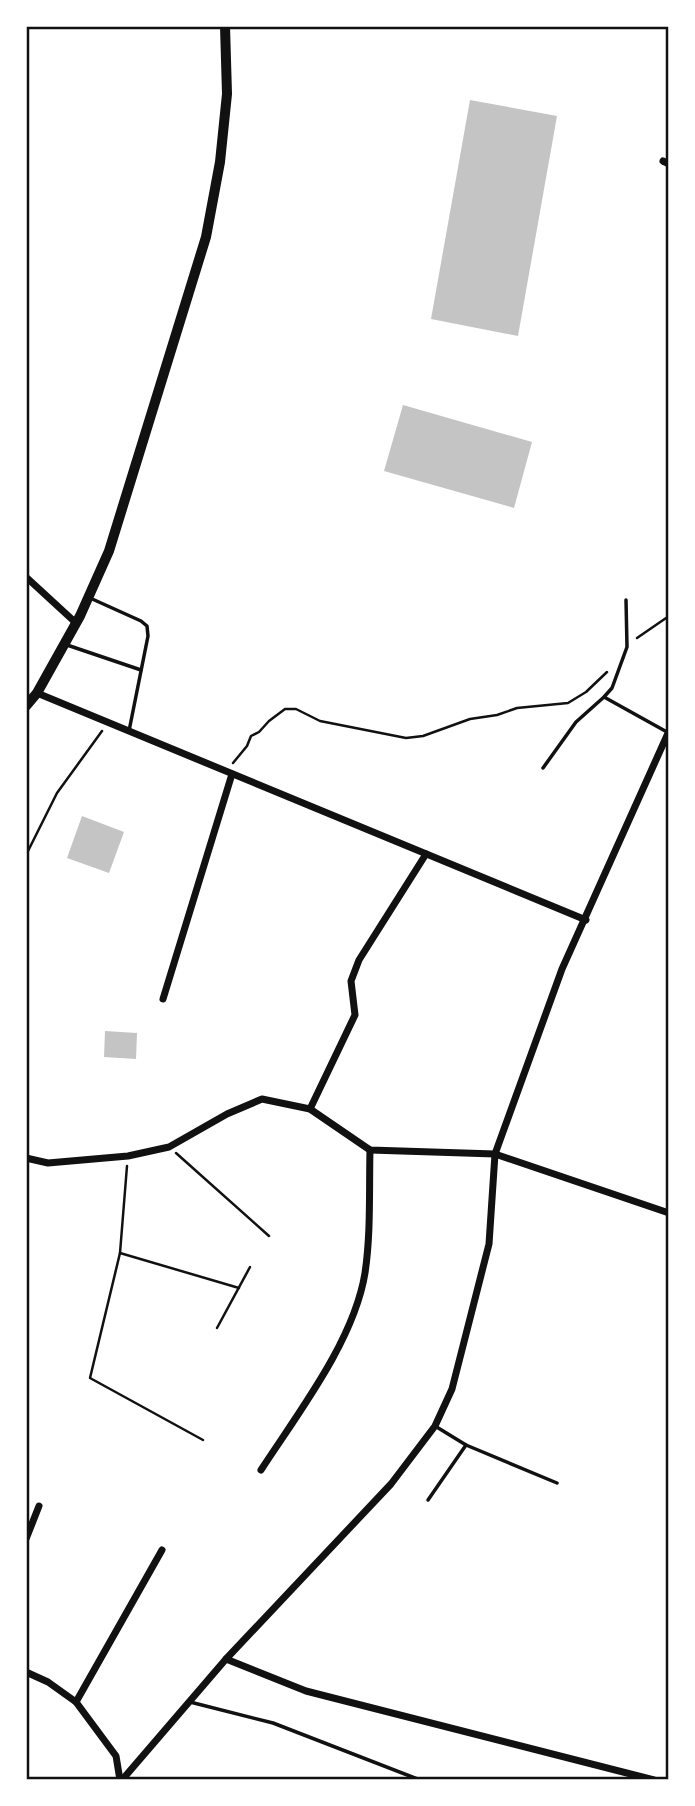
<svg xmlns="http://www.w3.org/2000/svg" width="695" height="1806" viewBox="0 0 695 1806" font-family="'PT Sans Narrow',sans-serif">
<rect width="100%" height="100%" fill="#fff"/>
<g fill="#c4c4c4">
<polygon points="470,100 557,116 518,336 431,319"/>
<polygon points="403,405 532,442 514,508 384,471"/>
<polygon points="82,816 124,832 109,873 67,858"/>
<polygon points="105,1031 137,1033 136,1059 104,1057"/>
</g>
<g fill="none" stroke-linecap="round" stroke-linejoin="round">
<g stroke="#111" stroke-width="2.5">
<polyline points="637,638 669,616"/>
<polyline points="233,763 247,746 251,736 259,732 269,721 285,709 296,709 320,721 406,738 423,736 470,719 497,715 517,708 568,703 586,692 607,672"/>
<polyline points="26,855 57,793 102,731"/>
<polyline points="176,1153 269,1236"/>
<polyline points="127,1166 120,1253 90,1378 203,1440"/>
<polyline points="120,1253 239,1288"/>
<polyline points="217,1328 250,1267"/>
</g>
<g stroke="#111" stroke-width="3.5">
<polyline points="90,598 141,621 147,626 148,636 129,731"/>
<polyline points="67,645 141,670"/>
<polyline points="604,697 667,732"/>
<polyline points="543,768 576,722 604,697 612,688 627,647 626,600"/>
<polyline points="435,1426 466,1445 557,1483"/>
<polyline points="428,1500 466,1445"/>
<polyline points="190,1702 273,1723 420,1780"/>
</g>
<g stroke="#111" stroke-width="7">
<polyline points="663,161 669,164"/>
<polyline points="26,577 76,623"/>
<polyline points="37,693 586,920"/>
<polyline points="163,999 232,774"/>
<polyline points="310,1109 355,1015 351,981 359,960 426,854"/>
<polyline points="26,1158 48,1163 128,1156 169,1147 227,1114 262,1099 310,1109 370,1150 495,1154 669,1213"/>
<path d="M261,1470C298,1413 354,1341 365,1273C371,1233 369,1190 370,1150"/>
<polyline points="26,1539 39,1506"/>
<polyline points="226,1659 306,1691 654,1780"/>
<polyline points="26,1672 48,1682 76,1702 116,1756 120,1780"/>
<polyline points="76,1702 162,1550"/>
<polyline points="122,1780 226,1659 391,1484 435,1426 452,1389 489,1244 495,1154 562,969 669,731"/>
</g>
<polyline stroke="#111" stroke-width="10" points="26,706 37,693 80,616 109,551 206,237 220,162 227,94 225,26"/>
</g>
<rect width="695" height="1806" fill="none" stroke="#ffffff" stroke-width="56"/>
<rect x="28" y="28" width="639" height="1750" fill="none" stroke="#111" stroke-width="2.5"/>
</svg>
